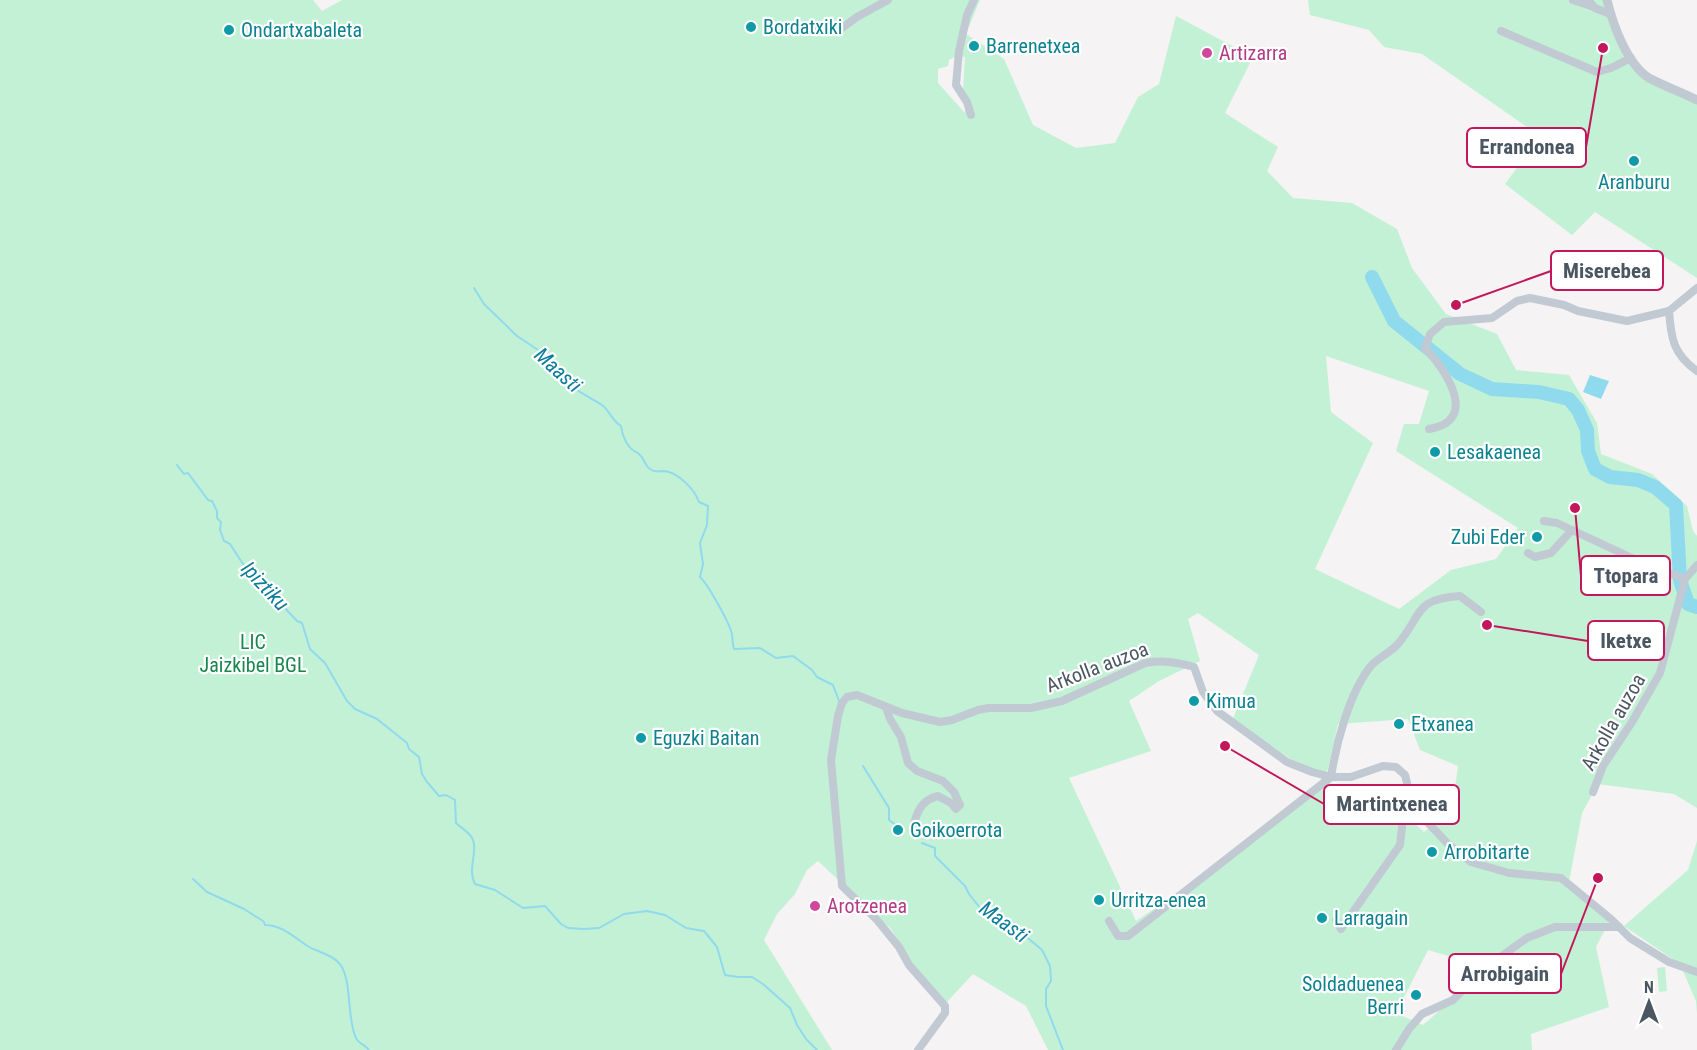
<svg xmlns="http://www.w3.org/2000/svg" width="1697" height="1050" viewBox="0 0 1697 1050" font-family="'Roboto Condensed',sans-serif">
<rect width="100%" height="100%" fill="#f5f3f3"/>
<g fill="#c3f1d5" fill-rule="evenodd">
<path d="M0,0H313L322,11L342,0H980L966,34L1004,59L1033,125L1076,148L1115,143L1138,97L1159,84L1176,16L1253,57L1225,113L1278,147L1267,171L1293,198L1352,203L1397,229L1412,268L1446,314L1497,334L1516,370L1569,375L1597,423L1601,454L1652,474L1687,506L1693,531L1697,536V808L1674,794L1598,784L1582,813L1569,882L1610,920L1596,947L1609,1007L1531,1034L1532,1050H1048L1026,1006L973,974L945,1004L913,965L891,929L818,861L807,870L795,894L777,914L764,940L832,1050H0ZM956,56L965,57L963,90L971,105L964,112L938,83V69L948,66L949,60ZM1326,356L1429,391L1419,424H1404L1396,451L1518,528L1496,559L1451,570L1399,609L1315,569L1373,443L1331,412ZM1198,613L1259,655L1232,721L1325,781L1212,870L1136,921L1069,778L1151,751L1129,701L1159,681L1200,661L1188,619ZM1408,719L1420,750L1458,766L1452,811L1424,832L1403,813L1325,781L1338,724ZM1428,950L1489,968L1423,1025L1396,1013Z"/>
<polygon points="1308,0 1608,0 1635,67 1697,96 1697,278 1595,212 1572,235 1505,184 1540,136 1422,54 1384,47 1369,30 1310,15"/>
<polygon points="1697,841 1697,1013 1696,1001 1680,964 1624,926 1688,870"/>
<polygon points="1665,967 1667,991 1659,992 1657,968"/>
</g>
<polygon fill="#90daee" points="1590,375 1609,381 1601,399 1583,392"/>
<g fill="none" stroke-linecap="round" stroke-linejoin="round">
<g stroke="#90daee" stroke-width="2">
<path d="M474,288L484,304L517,336L556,362C551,380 589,396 602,405C610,411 612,421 621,426C622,435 627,449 638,453"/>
<path d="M639,454C645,459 644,465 650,469C655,473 658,471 664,471C678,472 695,490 699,502L708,506L707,525L700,543L703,564L700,577C707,583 731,625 732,635C733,640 732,643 734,649L760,648L776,658L793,656L812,670L817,677L833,685L839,701"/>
<polyline points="177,465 184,474 188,473 208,500 212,501 217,511 217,518 221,522 220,530 224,541 230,544 243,564 258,574 271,596 281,604 297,621 302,623 310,649 325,663 347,701 355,709 377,719 407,743 409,749 419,757 422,774 427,782"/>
<polyline points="863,766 889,808 889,820 896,825"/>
<path d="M428,783L439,796L446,795L455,800L456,823C461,828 471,833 473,840C478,852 467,869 475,884L495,890L523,908L545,906L561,924L568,928L584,929L599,928L624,914L647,911L665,915L686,928L704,931L717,947L725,975L738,977H752L763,984L790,1008L797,1025L806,1039L817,1050"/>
<polyline points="922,843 935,848 935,856 965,886 969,894 981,909 1016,928 1042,950 1050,966 1051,981 1046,989 1046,1006 1063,1050"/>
<polyline points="193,879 207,892 244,909 263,921"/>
<path d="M264,922L265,925C281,925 293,936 306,945C316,952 329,953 338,962C353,976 346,1018 356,1038C358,1043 365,1045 369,1050"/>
</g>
<polyline stroke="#90daee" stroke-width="14" points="1372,277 1394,321 1460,374 1492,389 1539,392 1569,399 1578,410 1587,430 1588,451 1595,469 1610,477 1638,480 1655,487 1676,505 1680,580 1688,604 1697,607"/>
<g stroke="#c1cad2" stroke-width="8">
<polyline points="1573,0 1594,7"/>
<polyline points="1588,0 1595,8 1610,14"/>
<polyline points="768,27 822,31 842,28 857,17 888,0"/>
<polyline points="1501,31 1597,72 1611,68 1631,58"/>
<polyline points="971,115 967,102 956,85 959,51 967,15 974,0"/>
<path d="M1697,288L1669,311C1671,338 1673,354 1697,371"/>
<path d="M1429,429C1480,421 1446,370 1425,348L1430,334L1444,322L1492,318L1517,301L1530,298L1564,305L1578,311L1627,321L1669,311"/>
<polyline points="1544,521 1557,523 1647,565 1685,579"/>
<polyline points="1528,553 1535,557 1551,553 1572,530"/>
<path d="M886,707L890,719L901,737L908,763L917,771L943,781L954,792L960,805L956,809L951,803L938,796C921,800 916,813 913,829"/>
<polyline points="1593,792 1603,766 1632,722 1660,673 1685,579 1697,565"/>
<polyline points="1336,920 1341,929 1400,845 1403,818 1413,807"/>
<path d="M1109,921L1118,936H1128L1331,777C1336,744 1349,694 1370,667C1377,658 1390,653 1398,644C1423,614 1414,599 1460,596L1481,612"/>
<path d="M918,1050L945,1013V1006L909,965L899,947L877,920L842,886L831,760L838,716L842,703L847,697L857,695L902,713L940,722L952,720L978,710L989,708H1031L1062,701L1145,663C1163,660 1176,662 1194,667L1203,692L1217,711L1287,762L1312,772L1331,777H1351L1383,766L1396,767L1405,775L1413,807L1449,845L1471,862L1509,873L1561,878L1611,919L1630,938L1669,962L1697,972"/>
<polyline points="1396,1050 1409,1029 1422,1014 1453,1000 1482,970 1527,938 1555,927 1619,927"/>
</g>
<path stroke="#c1cad2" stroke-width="9" d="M1607,0C1613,25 1627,64 1649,78C1664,86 1681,92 1697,100"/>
</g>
<g fill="#0f9aa8" stroke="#fff" stroke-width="2">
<circle cx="751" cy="27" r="6"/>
<circle cx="229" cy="30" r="6"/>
<circle cx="974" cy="46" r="6"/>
<circle cx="1634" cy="161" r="6"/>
<circle cx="1435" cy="452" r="6"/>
<circle cx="1537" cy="537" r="6"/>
<circle cx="1194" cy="701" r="6"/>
<circle cx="1399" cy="724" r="6"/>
<circle cx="641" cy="738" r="6"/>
<circle cx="898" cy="830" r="6"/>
<circle cx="1432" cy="852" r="6"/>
<circle cx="1099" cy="900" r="6"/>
<circle cx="1322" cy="918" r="6"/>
<circle cx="1416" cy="995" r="6"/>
</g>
<g fill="#d1479c" stroke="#fff" stroke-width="2">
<circle cx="1207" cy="53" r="6"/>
<circle cx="815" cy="906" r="6"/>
</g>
<g text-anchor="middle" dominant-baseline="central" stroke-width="4.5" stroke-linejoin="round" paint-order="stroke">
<g font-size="20" fill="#0d838f" stroke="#fff" text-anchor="start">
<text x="763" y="27">Bordatxiki</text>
<text x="241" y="30">Ondartxabaleta</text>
<text x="986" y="46">Barrenetxea</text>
<text x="1634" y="182" text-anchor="middle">Aranburu</text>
<text x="1447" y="452">Lesakaenea</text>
<text x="1525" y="537" text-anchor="end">Zubi Eder</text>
<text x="1206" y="701">Kimua</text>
<text x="1411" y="724">Etxanea</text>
<text x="653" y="738">Eguzki Baitan</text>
<text x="910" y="830">Goikoerrota</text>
<text x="1444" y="852">Arrobitarte</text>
<text x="1111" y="900">Urritza-enea</text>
<text x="1334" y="918">Larragain</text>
<text x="1404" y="984" text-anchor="end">Soldaduenea<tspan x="1404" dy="23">Berri</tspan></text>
</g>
<g font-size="20" fill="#b23c85" stroke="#fff" text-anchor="start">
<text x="1219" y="53">Artizarra</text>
<text x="827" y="906">Arotzenea</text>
</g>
<g font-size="20" fill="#17864f" stroke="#fff">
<text x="253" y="642">LIC<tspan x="253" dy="23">Jaizkibel BGL</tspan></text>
</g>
<g font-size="20" fill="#4a5661" stroke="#fff">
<text transform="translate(1097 667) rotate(-21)">Arkolla auzoa</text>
<text transform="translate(1613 722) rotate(-60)">Arkolla auzoa</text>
</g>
<g font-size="21" font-style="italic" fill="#0c7c9b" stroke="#fff">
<text transform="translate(558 370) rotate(42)">Maasti</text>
<text transform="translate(265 586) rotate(47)">Ipiztiku</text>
<text transform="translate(1004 922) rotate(36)">Maasti</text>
</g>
</g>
<path fill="none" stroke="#c2185b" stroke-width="2" d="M1603 48L1586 147M1456 305L1551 271M1575 508L1581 576M1487 625L1588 641M1225 746L1324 804M1598 878L1561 974"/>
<g fill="#c2185b" stroke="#fff" stroke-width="2">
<circle cx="1603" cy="48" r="6"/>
<circle cx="1456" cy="305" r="6"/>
<circle cx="1575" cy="508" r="6"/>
<circle cx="1487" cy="625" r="6"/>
<circle cx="1225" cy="746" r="6"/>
<circle cx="1598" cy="878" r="6"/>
</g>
<g fill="#fff" stroke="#c2185b" stroke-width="2">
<rect x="1467" y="128" width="119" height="39" rx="6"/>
<rect x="1551" y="251" width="112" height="39" rx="6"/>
<rect x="1581" y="556" width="89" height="39" rx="6"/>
<rect x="1588" y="621" width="76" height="39" rx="6"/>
<rect x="1324" y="785" width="135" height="39" rx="6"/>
<rect x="1449" y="954" width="112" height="39" rx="6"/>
</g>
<g font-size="21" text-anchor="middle" font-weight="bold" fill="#4a5661">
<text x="1527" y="154">Errandonea</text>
<text x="1607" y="278">Miserebea</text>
<text x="1626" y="583">Ttopara</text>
<text x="1626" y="648">Iketxe</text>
<text x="1392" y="811">Martintxenea</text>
<text x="1505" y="981">Arrobigain</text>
</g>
<g transform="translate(1649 1002)" stroke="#ffffff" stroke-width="4.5" paint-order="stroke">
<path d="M0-4.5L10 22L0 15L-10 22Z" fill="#4a5661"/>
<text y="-9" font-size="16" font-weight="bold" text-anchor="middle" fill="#4a5661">N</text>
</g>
</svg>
